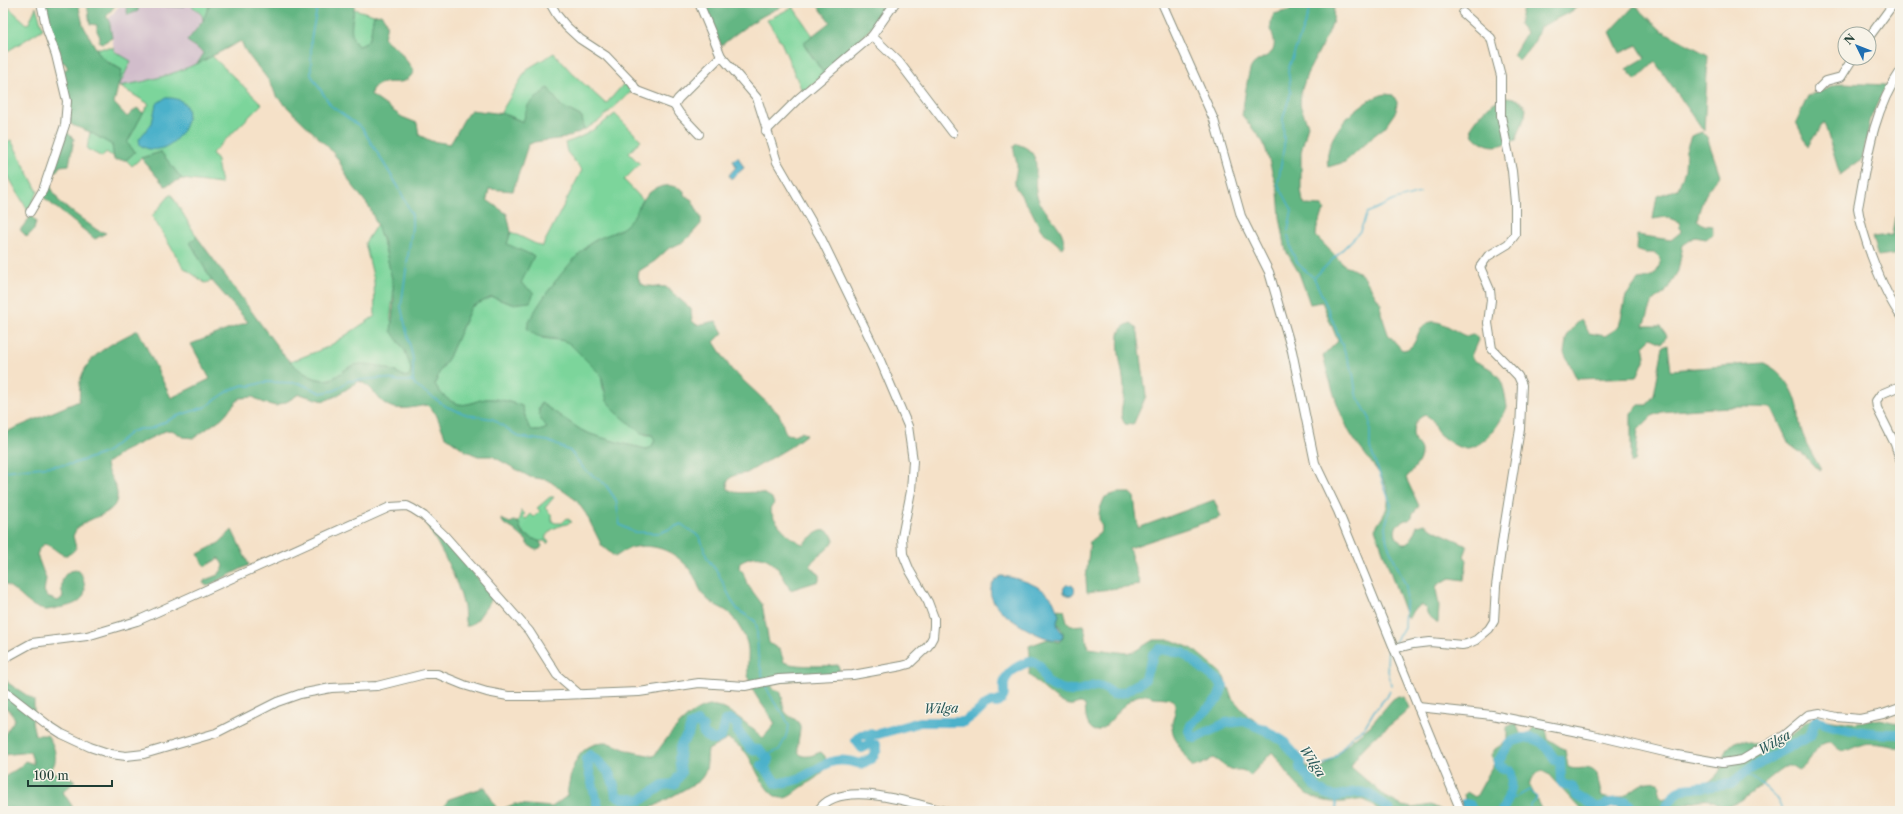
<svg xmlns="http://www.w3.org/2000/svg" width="1903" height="814" viewBox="0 0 1903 814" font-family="'Libre Caslon Text',serif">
<rect width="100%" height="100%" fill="#f7f3e8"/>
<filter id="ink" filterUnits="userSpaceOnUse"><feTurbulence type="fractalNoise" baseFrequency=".025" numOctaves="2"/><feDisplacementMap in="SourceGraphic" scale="8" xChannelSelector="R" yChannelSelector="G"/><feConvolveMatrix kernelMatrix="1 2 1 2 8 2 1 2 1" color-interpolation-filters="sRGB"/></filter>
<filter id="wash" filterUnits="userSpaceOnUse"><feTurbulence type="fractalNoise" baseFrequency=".012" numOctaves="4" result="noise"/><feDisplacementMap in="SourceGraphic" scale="16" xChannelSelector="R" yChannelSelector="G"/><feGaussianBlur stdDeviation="0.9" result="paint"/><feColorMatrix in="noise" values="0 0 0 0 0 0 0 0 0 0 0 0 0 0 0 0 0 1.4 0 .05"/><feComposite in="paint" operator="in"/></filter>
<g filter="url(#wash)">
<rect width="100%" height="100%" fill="#f5e1c8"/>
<polygon fill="#d1bdcb" points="125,3 189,3 202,15 203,21 187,41 204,53 197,64 150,81 119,86 131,62 114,50 109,19 118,7"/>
<g fill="#7bd59b" stroke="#4d8968">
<polygon points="189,3 210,3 203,21 202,15"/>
<polygon points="8,7 27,24 29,23 36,7 43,29 3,54 3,10"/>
<polygon points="793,7 813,36 803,43 824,74 803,93 781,42 767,20"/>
<path d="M354,9L374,15C370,28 374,44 358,46C348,37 352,22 354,9Z"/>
<path d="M96,48H114V51L131,61L119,86C153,81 182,72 212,56L262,104L212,153L217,161L221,184L182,179L161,152L141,158L132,166L126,160L135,152L127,143L143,113L149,104L119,86L122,70L102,58Z"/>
<polygon points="554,53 572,73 606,104 627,80 633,90 600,120 584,130 582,117 561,106 548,89 523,122 510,116 500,114 527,69"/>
<path d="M615,114L641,140L629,153L640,164L624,180L643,200L634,217L625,227L589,244L554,283L542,338L566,341L570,344L601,375L603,388L615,411L646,435H652L655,440L652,446L646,449L620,443L593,435L581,430L541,403L538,409L547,428C525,439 527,418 522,406C510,402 498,398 486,399C479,400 474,403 468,404C454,407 441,396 435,384L439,373L449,357L471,307L492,297L512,304L521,283L507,244L511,232L542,247L582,170L567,152L565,143C585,137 599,126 615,114Z"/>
<polygon points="90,132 112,145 114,157 106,152 102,157 87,149"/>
<polygon points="11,140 38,192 28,211 3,167 3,144"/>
<polygon points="171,194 197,237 190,242 212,281 205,283 183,267 152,216"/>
<path d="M377,224C383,243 390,264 393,284C395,296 390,309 391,320C394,339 414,355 410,375L405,377C394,369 364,361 351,366C345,369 341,374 335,377C320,385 301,373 290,362L328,347L375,316L374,280L365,243Z"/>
<path d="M550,497H554L545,508L552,515V521L555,523H562L567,518L572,522C560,527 550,526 545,539L549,541L547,544L545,541C532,543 522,534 518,523L521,516V510L525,514L523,516L526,519L531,514L534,517L540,511L537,508Z"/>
</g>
<g fill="#64b683" stroke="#427a5c">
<polygon points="43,3 78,3 83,25 99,54 107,62 122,70 114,103 127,117 137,108 143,113 127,143 135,152 126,160 114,160 112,145 90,132 72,125 68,120 63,71 68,68 64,62 62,63 48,26"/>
<polygon points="87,3 117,3 106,17 109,19 112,38 103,43 99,41 100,37 97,31 97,25 90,24"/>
<polygon points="125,3 138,3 138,11 128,15"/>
<polygon points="153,3 185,3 183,7 160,6"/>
<path d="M210,3H355C353,16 347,36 358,46C374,44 370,28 374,15L381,14C388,21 387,28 384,37L388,42L398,49L414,71C403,92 389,74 372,89L371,95L402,117L417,123L419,135L431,141L450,144C458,133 462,119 471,110L504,114L523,122L528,105L548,88L561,106L582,117L584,130L565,138L534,142L528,145L513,191L489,189L487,200L507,214L511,232L507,244L534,256L521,283L534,293L530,302L512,304L492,297L471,307L449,357L439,373L435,384C441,396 454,407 468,404C474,403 479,399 486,399C498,398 510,402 522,406C527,418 526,439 547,428C540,419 536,415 541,403L581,430L593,435L620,443L646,449L652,446L655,440L652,435L641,433L615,411L607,401L601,375L570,344C556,335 539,343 527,328C532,308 576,252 594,241C603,235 615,234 624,227C634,219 637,209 643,200C652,186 671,181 684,191V195L692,200L701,218V224L685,241L668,249L655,261L639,271L638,277L640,283L646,286L666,287L691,309L692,321L697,325L716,321L723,333L714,342L731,369L778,413C783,420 782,428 787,434L794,435L801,432L807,434L790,447L747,473L735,475L730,478L727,483L728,489C742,498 755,486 772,498L774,504L770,508C772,520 791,541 803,544C813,535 827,521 834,540C829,551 816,555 810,565L819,575V581L790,590C780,568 766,546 740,562L739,568L743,572L747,584L762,604L769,643L780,650L784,662C793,667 827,666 838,665L840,671L834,674L770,683L774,689L780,691C784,698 781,709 787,714C792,719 799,719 800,727C801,735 790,759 809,756C812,756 817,753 821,752L825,756L826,768C819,777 811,781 802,787C796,791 790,798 783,798C766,799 755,765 747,754C742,748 734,742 728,739L708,750C706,763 709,771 699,781L655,806L640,811H440L449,799L485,787L498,811L514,804L552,807L567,796C570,772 576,742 606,743C612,743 619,747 624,749C633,753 644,754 654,756C666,739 695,698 720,707C737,714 750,727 763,738L775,724C767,709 753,696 749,680C746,668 750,654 747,643C744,633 735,619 728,612C721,607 713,605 707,599C697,588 699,583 692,573C678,552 655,542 631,548C626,549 620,554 615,557L602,546L586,514L576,500L548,480L530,477L492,456H478L466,451L445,436L436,414L427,405C408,408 391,414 378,397C370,388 370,386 359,381L336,396L324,401L299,394L288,401L276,406L264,403L253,397L240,398L222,418L194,438L183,437L172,430L165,431L122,452L106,464C107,475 116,482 117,493C119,515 93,515 80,526C76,528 75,532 73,536L76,548C63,565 57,546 44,544L39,549L37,555L46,579L44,591L47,597L58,601L63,597C60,584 61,570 78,570C82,574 83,578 84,583C89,602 71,606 57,608C54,609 49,610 45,610C28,608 18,589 3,583V426L6,432L79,401C80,395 79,388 80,382C86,354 115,342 138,330L171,398L210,379L191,344L248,322L212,281L190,242L197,237L282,353C292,365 314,385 331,379C339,376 344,369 352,366C366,360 393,369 405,377L410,375L411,369L405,351L391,331L394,300L393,284L384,243L370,208L350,182L338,159L329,148L276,96C270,74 248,62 241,41L197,64L204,53L187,41L203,21Z"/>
<path d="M704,3H790C763,14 743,27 721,46Z"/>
<polygon points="816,3 876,3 886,11 861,39 824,74 803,43 830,22"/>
<path d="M1294,3H1337L1334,8L1333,21L1328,34L1307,74L1301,92L1300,105L1308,125L1301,152V189L1303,202L1306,205L1323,206L1325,209L1317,227L1316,236L1343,264L1358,272L1364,277L1381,304V313L1388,334L1402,350C1419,349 1414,331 1426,324C1439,316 1454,332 1466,336C1470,337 1471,334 1475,335C1477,336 1477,338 1478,340L1471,356C1474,362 1478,362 1483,365C1503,374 1504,388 1507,407C1501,423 1483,450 1463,448C1455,447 1445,439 1439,434C1432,427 1435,418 1425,415C1415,419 1410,430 1415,441C1417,444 1421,447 1421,451C1422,462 1412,471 1406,478L1419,506L1413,513L1412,517L1409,520H1405L1397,525C1393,534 1396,537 1402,544H1406L1410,541L1417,526L1424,524L1438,532L1465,544L1467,548L1464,556L1467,560L1464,580L1450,578L1437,585L1436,589L1439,606L1438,623L1428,615L1425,607L1421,605L1413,610L1409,618L1406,616L1375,529C1382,517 1390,509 1388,493C1385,474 1358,449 1349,431C1337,408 1330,382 1323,356L1338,341L1322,302L1310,304L1299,273L1286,251L1280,217L1278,192L1266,150L1263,142L1242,115C1244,105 1247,73 1252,66C1257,58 1273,57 1274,47C1276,34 1266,30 1274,14L1290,10Z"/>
<polygon points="1524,3 1582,3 1572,11 1540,27 1534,43 1519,61 1513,55 1526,33 1519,24"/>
<polygon points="1635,5 1661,30 1708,55 1704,131 1655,62 1636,80 1626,69 1645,58 1637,45 1620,53 1610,32"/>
<polygon points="1842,83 1886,85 1871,117 1862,159 1840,175 1824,122 1808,146 1796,122 1808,96"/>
<path d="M1385,94L1393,95L1397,102L1396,111L1385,127L1371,138L1345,162L1328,167C1322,137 1357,101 1385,94Z"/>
<path d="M1504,97C1514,97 1519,99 1526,108L1525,116L1516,140C1496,147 1491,150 1473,136L1471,128C1479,115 1490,103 1504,97Z"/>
<polygon points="65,130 74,139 69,165 60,166 56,172 52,172"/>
<path d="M1702,132L1707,137L1720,175C1707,188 1701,202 1697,220L1704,225L1712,226L1713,234L1706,239L1695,237L1683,245L1678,271L1665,293L1653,301L1644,326H1661L1667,336L1662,343L1651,338L1644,345L1646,356L1637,377L1577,379L1564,353L1567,334L1581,319L1589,333L1605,336L1619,327L1626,296L1638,280C1654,278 1657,275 1661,259L1655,253H1645L1636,250L1637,235L1671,240L1681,232L1679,222L1666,217L1653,219L1657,196L1678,189L1685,170L1686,150L1691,136Z"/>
<path d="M1017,144C1047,153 1031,176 1037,196C1043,214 1064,225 1064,244L1062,248L1041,230L1031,210L1016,188C1013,180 1017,173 1017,165C1017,159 1013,153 1014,146Z"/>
<polygon points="161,152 182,179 165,186 141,158"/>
<polygon points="49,184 60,203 97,230 106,233 95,239 44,198"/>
<polygon points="1900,215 1900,254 1878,257 1872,237 1892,235 1895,217"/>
<polygon points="31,216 36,221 34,230 27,237 20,230"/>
<path d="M1131,323L1136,327L1138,333L1146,396L1133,425L1125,424C1118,414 1123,406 1124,394C1125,375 1116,355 1119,335C1120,328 1125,325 1131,323Z"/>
<path d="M1668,345L1671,370L1764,363C1782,371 1794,388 1798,407C1799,414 1799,422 1801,429C1805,443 1814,457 1821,470L1815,467L1805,456L1789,444L1772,408C1735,405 1698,409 1662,412L1652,416L1638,430L1635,462L1631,463V413L1639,405H1647L1654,395L1663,347Z"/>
<path d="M1117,493H1130L1134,497L1138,528L1214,500L1221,517L1129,548L1140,585L1087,592L1086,579L1090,541L1100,533L1102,527C1096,516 1100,508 1105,497Z"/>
<polygon points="501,519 510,523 514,521 519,523 521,531 524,534 540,542 542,546 540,549 536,550 527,544 527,541 513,529 504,524"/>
<path d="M429,523L494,596L477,620L469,626H466C464,619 465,613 464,607C457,577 442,551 427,525Z"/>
<polygon points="232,530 249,565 207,586 203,583 205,580 218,575 224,567 219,558 206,566 203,564 198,554 219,543"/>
<path d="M1057,609L1064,610L1067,621L1071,626L1084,625L1088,648L1127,653L1135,651L1153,640H1171L1193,649L1223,675L1232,698L1248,716L1282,738L1297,758L1311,769L1317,770L1322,769L1352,740L1370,726L1393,699L1398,696L1404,697L1409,708C1404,715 1397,719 1390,725C1376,735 1357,751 1351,767L1386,797L1402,806L1413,808L1431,805L1443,811H1378C1362,794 1362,801 1343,802C1333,803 1321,801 1313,797C1292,787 1286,767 1272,752L1250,776C1241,766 1239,772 1230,769C1223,766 1219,761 1213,758L1201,765L1193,767C1187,761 1173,737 1172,729C1171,723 1174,718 1175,711C1178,696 1164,698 1154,697C1150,696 1146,694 1142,695C1124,696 1110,730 1095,731C1085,726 1086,715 1085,705L1081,703C1077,703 1073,706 1069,705C1059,704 1038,683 1029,675L1030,654L1029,646L1048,639L1059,642L1063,638V632L1057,623L1059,615Z"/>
<path d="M3,673L8,683L34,700V714L32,722L35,735H47C54,744 59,759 52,768L54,773L71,778L75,781L63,792L72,806V811H3V778L20,767L25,761L34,764L30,752L3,755V737L15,719L8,708L3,709Z"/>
<path d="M1541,718L1544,719L1548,739L1565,750L1568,767C1578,772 1588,763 1597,774L1601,794L1602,797C1632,805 1632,778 1658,782L1660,784L1659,794L1663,799C1681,792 1678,781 1701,786C1732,772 1717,753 1735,742C1743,737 1759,749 1770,747C1787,745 1798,724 1813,718H1820L1852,723L1880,719L1900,724V749C1893,745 1871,742 1864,744C1847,748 1845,758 1831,742C1813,742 1813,763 1799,770L1793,766H1787C1770,775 1745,803 1727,806C1720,807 1716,801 1710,800C1701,798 1681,804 1675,811H1621L1615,806L1597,811H1582L1548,774L1542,771L1536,773L1529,784L1542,811H1467L1464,794L1467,792L1475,797L1477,795L1494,764L1491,755L1495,749L1507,741V727L1513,724H1516L1520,733L1525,737C1533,732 1533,723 1541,718Z"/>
</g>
<g fill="#4bb1ca" stroke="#35777f">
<path d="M165,98C214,95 174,168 140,145L139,139L152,123L156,104Z"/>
<polygon points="738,157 744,168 731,179 729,175 736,167 733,160"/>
<path d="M1001,576C1017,577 1044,586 1053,600C1055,604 1057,610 1059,615C1056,623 1056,626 1062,632L1063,637L1060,640C1055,640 1049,639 1044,637C1025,630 967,598 1001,576Z"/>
<circle cx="1069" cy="590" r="5.5"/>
</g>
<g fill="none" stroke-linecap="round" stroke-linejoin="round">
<g stroke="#4bb1ca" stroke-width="1.5">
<polyline points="318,3 311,39 311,75 331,106 362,128 399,188 412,215 412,227 401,307 413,359 413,381 416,386 447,407 468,415 493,419 519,437 548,441 570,451 585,470 605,484 616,500 620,525 633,532 660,533 681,524 700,537 707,558 718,573 733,603 738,610 755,621 757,628 758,656 763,678"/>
<polyline points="1288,231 1292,210 1278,184 1284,146 1283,118 1291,92 1288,70 1312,3"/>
<polyline points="1288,235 1292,252 1298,264 1314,278 1328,309 1353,373 1356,394 1370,419 1370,448 1391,505 1385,527 1387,543 1406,586 1404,627 1395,642"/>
<polyline points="1314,278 1356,236 1360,231 1367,213 1395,200 1420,193"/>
<polyline points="3,471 72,464 105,453 131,432 139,429 150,429 177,416 205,407 230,390 243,385 250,386 265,382 299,383 321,393 336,390 348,381 382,378 400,381 413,381"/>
<polyline points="1388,646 1387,665 1391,685"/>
<polyline points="765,685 774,702 784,715 789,726 785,739 779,750 766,755"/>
<path d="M1745,773C1759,783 1778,793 1782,811"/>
<polyline points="1311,781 1320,767 1335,757 1353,735 1364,728 1374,711 1388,695 1390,691"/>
<polyline points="1335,796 1337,811"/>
<polyline points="1508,799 1515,798 1529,790 1533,793 1537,798 1530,805 1530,811"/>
</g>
<g stroke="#4bb1ca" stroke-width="10">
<polyline points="1465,804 1470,805 1472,811"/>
<path d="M599,811L586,759L590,755C606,767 613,774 616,795L622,798L641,800L663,785L674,784L681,773L679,756L681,744L688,735L691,725L697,722L703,727C702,735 706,737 714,740L721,737L725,721L731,720L737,724L738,732L751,749L759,750L769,759L766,764L762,765L777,784C784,782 794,781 801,778C827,765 829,755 861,764L872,758L877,749L876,745L870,744L862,748L856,740L861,735L878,734L920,722H963L978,712L985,705L992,702L997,703C1007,696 1003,694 1004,684C1006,671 1021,664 1032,661L1040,666L1047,683C1055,687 1065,692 1075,691C1094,690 1093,678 1113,694L1125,692L1145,679C1146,670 1152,664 1153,654L1160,649L1183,653L1220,682L1223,686L1218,699L1191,725L1189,731L1192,737L1195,738L1226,723L1244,721L1265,730L1283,741L1301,762L1300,767C1310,780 1320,797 1338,796C1345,795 1352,792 1359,792C1371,792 1382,804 1390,811"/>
<path d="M1502,811C1508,800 1515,783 1510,771L1499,766L1498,762C1502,757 1505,748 1510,743C1514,740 1519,739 1524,738C1543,737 1545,746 1555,760H1560L1561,781L1564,785L1572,787L1577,796L1598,808L1611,803L1627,802L1632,808V811"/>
<path d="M1663,811L1677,792L1684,789L1731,784L1747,771L1781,751L1810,736L1816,720C1842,731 1872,734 1900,734"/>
</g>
</g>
</g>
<g filter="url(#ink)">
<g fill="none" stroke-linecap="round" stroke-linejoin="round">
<defs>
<g id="minor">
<polyline points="550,3 557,15 566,26 580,39 606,56 632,83 637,91 674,105 678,99 721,56"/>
<polyline points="1162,3 1214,120 1241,216 1269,272 1292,351 1315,463 1338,511 1418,707 1461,811"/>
<polyline points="872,36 899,62 953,133"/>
<polyline points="1869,37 1894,3"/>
<path d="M1900,72C1872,112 1867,161 1858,208C1862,236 1883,291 1900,315"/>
<polyline points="1818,89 1826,81 1841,77 1853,58"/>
<polyline points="674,105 680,114 699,134"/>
<polyline points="766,131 799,98 872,36 895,3"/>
<polyline points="30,212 43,190 65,125 67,101 56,55 47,30 41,3"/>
<polyline points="1900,386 1881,394 1876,401 1877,408 1895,444 1900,460"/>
<polyline points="1394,649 1413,644 1430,642 1462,645 1467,644 1476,640 1489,629 1494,621 1496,586 1504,529 1520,429 1522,385 1518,376 1492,349 1488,323 1491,300 1490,290 1480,267 1488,256 1508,244 1515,235 1515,203 1512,171 1501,116 1501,76 1491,38 1463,13"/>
<polyline points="3,659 32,643 87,636 137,621 390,507 407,506 413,509 424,516 444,535 529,631 557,675 579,694"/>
<polyline points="3,690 48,725 62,734 90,747 111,754 126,756 144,754 216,733 277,702 300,694 331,688 377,686 425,674 437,674 464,685 487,692 508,696 534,696 639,692 699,683 745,686 779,679 853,675 902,666 909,664 928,646 933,637 934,626 934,618 928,602 910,571 903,554 902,537 911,491 913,461 908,426 877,353 821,238 777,162 757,98 721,56 699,3"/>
<polyline points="1418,707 1492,715 1593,735 1677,755 1722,763 1742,760 1784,735 1808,715 1820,713 1836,717 1860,719 1883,714 1900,708"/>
<path d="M818,811C839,777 914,804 945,811"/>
</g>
</defs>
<use href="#minor" stroke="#8a8f7e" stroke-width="10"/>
<use href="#minor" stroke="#fff" stroke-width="8"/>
</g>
</g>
<g text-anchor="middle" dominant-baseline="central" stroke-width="3" stroke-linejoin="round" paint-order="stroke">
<g font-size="13" font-style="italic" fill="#2a5a5a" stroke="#f7f3e8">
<text transform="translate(941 708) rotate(-2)">Wilga</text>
<text transform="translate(1774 742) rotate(-30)">Wilga</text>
<text transform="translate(1313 761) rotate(56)">Wilga</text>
</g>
</g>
<rect width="1903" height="814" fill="none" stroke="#f7f3e8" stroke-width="16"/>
<g transform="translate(1857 46) rotate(313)"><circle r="19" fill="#f7f3e8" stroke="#a1aaa0"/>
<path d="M0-3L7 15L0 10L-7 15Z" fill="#1f6fb2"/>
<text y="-6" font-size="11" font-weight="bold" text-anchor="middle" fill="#1f3d34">N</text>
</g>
<path d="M28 780v6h84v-6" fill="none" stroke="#1f3d34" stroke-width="2"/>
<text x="34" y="780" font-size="12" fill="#1f3d34" stroke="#f7f3e8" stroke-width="3" paint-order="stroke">100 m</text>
</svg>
